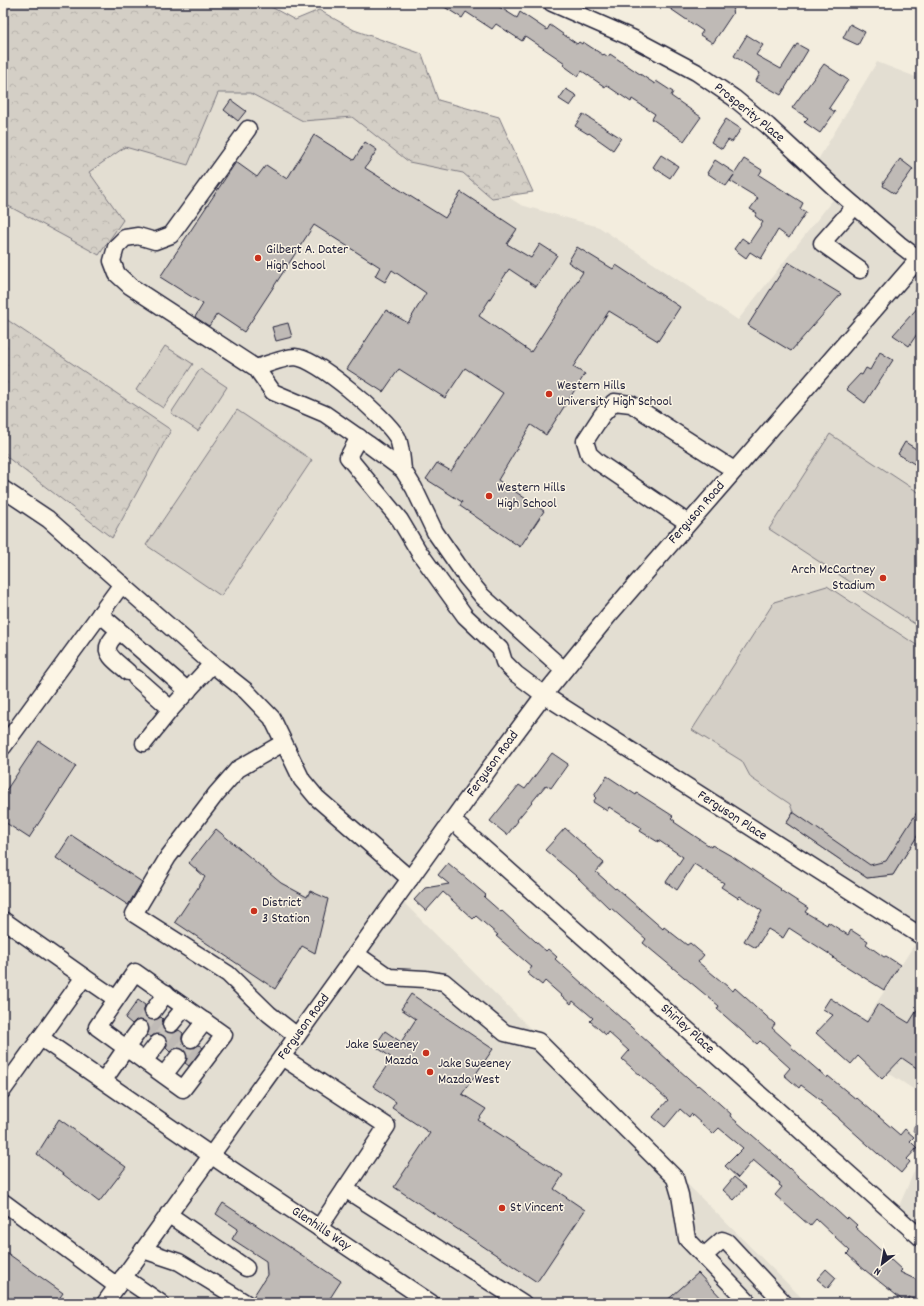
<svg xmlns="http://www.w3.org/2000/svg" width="924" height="1306" viewBox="0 0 924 1306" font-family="Dekko,sans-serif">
<defs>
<pattern id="forest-crowns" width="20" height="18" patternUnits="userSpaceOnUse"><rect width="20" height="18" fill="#d4cfc6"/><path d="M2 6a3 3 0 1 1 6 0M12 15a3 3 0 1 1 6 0" fill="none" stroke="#b6b1ab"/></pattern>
<pattern id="water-waves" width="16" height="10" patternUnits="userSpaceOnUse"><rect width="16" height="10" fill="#aca7a6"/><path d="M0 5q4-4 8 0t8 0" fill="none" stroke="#8c8888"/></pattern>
</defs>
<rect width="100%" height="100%" fill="#f3edde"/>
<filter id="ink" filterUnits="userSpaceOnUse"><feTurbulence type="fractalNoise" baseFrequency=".025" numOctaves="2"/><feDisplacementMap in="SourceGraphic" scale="8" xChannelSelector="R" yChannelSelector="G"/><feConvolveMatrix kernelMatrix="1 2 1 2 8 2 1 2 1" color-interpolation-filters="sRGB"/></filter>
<g filter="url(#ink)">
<g fill="#e3ded2">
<polygon points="3,3 199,3 521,205 599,227 738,320 839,192 813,168 877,62 921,79 921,1094 848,1047 920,936 544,695 398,897 807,1303 3,1303"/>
<polygon points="921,1156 921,1238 895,1215"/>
</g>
<g fill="url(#forest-crowns)" stroke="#7b7880">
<polygon points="3,3 264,3 295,20 319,10 354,30 422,54 438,100 499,117 533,192 492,198 463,173 409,162 352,117 303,121 250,93 218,93 188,165 125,147 89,172 123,220 99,255 3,203"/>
<polygon points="3,317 171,430 112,538 3,454"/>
</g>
<g fill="#d4cfc6" stroke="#7b7880">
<polygon points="165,346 193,364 163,408 136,390"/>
<polygon points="200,369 227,387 198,431 171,413"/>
<polygon points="237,410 312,460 221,596 146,545"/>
<polygon points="830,434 921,494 921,628 769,529"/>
<polygon points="827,586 921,648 921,830 893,875 867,878 786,823 793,812 790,804 751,778 742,761 692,730 774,602"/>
</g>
<polygon fill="url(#water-waves)" stroke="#75727b" points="918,1122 921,1122 921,1137 913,1131 914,1126"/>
<g fill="#bfbab6" stroke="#22223b">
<polygon points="438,3 493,3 517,18 520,12 547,30 550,25 577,44 579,42 582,44 583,42 603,55 604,54 608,57 610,54 655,84 656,81 673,92 671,96 701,117 684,141 652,119 655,114 632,99 631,102 606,85 605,87 582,71 578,76 563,65 565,63 525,36 522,41 496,24 492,29 466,12 462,18"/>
<polygon points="662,3 725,3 734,9 732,12 733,13 713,43 700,35 703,31"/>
<polygon points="850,24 865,32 858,45 843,38"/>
<polygon points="747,35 763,45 756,55 781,69 797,44 808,50 781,95 756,81 760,73 734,56"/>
<polygon points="824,64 848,80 829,108 835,112 820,133 804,122 808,118 792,108"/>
<polygon points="566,89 577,96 570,106 559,99"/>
<polygon points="231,100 246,111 238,121 224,110"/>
<polygon points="583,114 621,138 613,150 589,133 588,134 575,126"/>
<polygon points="726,119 741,129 732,142 728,140 722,149 711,142"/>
<polygon points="314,135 354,160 365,142 377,150 365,168 445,218 461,192 517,229 507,244 531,258 540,244 557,255 536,287 509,269 479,316 531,352 583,272 568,262 577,247 613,269 616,265 680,307 658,341 609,311 573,367 585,374 546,435 531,425 498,480 544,511 520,547 460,506 462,502 426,479 437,463 451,471 503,393 465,368 445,398 399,369 383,392 347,369 386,310 408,323 426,293 392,270 385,282 375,276 380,267 314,225 244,332 217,314 209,326 195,317 203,304 160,277 236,162 257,177 266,165 287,179"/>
<polygon points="661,155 678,166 670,178 653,167"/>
<polygon points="744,159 762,170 759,175 803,203 800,209 806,212 789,238 778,230 761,259 750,252 746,258 734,249 742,238 749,243 763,222 755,216 757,213 750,209 758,198 730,181 734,175 726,186 707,173 715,160 735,173"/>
<polygon points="900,159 913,169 895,194 883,186 884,184 883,183"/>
<polygon points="788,262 841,294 791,351 748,325"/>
<polygon points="921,304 921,328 909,346 893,335"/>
<polygon points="288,323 292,337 276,341 272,327"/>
<polygon points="880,352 893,360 865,403 846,389 860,374 862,375 866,368 870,370"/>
<polygon points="905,442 921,452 921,468 898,454"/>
<polygon points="39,741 76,766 29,838 3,821 3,795"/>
<polygon points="552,753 568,764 551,788 546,785 517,820 518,821 507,835 490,821 519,785 525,789"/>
<polygon points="607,776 636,795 637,793 673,816 671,818 675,821 674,822 711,847 712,845 733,857 781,889 780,890 808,908 805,912 827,925 828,922 848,935 851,930 868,941 866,944 884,957 886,956 900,965 884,990 833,958 834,957 789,928 783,938 768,929 756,948 744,941 762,911 740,896 738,898 721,887 724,883 694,864 677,890 666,882 683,857 658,840 658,842 640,831 642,828 609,807 607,811 593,802 596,798 594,796"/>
<polygon points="921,806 921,830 893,875 867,878 786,823 793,812 870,865 886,861"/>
<polygon points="565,828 604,863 596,872 615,889 616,888 663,929 664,927 687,945 690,943 704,955 698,962 733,991 735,988 775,1024 772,1028 792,1046 791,1047 827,1078 828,1076 856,1099 857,1098 900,1135 905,1129 914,1137 910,1141 917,1148 907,1159 910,1162 901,1173 878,1153 878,1154 839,1119 839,1118 820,1103 822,1101 801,1085 799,1088 784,1075 790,1068 760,1041 757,1044 717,1009 719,1006 643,943 646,939 611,908 610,909 576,876 545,850"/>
<polygon points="216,829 281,883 307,897 310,891 328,899 315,953 302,946 275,989 175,922 205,877 189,863"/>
<polygon points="71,835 142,882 128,905 56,858"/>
<polygon points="448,863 486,895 484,897 501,912 502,911 546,951 548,949 557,957 555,959 697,1086 698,1085 711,1096 731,1114 730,1116 781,1160 780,1160 846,1219 848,1217 857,1225 855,1227 902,1270 900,1272 921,1282 921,1294 917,1301 909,1297 906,1303 860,1266 847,1254 850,1251 816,1219 810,1226 775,1195 782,1187 779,1185 780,1183 753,1160 738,1178 725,1166 743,1148 719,1128 713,1134 691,1114 689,1117 680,1109 665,1127 653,1117 668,1100 622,1059 629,1051 608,1032 606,1035 590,1021 593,1018 573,1001 571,1004 545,981 542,985 527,973 532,967 496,936 498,935 476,916 473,919 443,892 426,911 414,900 425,888 449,884 438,875"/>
<polygon points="411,994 493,1049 462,1094 486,1109 478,1120 563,1175 554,1189 585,1210 537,1282 394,1187 430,1133 392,1108 396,1102 373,1086 392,1058 375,1046 385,1031 401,1042 416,1019 401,1009"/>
<polygon points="830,998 867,1022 878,1004 909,1023 921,1004 921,1071 902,1058 882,1079 858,1056 851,1064 816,1033 833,1015 823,1009"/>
<polygon points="138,1000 145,1005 144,1010 144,1015 147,1018 152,1020 157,1019 161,1017 163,1019 162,1022 162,1027 165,1032 169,1033 174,1033 179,1030 183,1033 182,1037 182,1042 186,1047 189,1048 194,1048 199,1045 203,1048 189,1066 185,1063 187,1059 187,1054 183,1049 180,1048 175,1048 170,1052 166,1048 167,1045 167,1040 163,1035 160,1034 155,1034 151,1037 147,1035 149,1030 149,1026 146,1022 141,1020 136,1020 132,1024 125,1018"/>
<polygon points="59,1119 126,1167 99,1202 37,1154"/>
<polygon points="734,1177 746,1187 734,1200 723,1190"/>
<polygon points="223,1203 341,1281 327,1303 262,1303 253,1297 267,1275 266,1261 232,1239 238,1229 216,1214"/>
<polygon points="3,1250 63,1293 56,1303 3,1303"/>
<polygon points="826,1269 836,1278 828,1288 817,1279"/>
<polygon points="698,1273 726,1303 664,1303"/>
</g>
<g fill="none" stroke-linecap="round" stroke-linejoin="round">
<g stroke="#c9c4bd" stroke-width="16" stroke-dasharray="16 8" stroke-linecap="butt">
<polyline points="140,1029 153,1011"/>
<polyline points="158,1043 171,1024"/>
<polyline points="178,1057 191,1039"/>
</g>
<defs>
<g id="minor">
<polyline points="552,3 632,38 696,72 734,98 768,126 839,192 899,244 921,261"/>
<polyline points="248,129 171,235 155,241 138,236 125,238 116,247 112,261 117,274 130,286 256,368 273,392 325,414 368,444 403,470 414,488 435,532 467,578 482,596 564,670"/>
<polyline points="855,206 822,243 860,270"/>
<path d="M256,368C265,365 286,357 295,357C317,358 384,416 397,437C401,444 402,461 403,470"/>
<polyline points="359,437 348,457 400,520 419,552 465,616 500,649 504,662 516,674 544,695 921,936"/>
<polyline points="3,489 48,519 212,664 246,691 272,718 302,780 317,798 410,879"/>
<polyline points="688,523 598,462 589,454 585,441 602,415 614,402 631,404 734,470"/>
<polyline points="100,614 188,691"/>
<path d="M119,631C116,635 111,639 109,644C103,655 121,665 128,672"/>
<polyline points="136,678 171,709"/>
<polyline points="144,743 171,709 212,664"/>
<polyline points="283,743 238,769 216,794 168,857 134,914 228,974 269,1014 297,1036"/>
<polyline points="3,747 122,584"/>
<polyline points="453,821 921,1238"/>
<polyline points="3,920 84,977 3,1090"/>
<polyline points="356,954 389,977 425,979 444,982 505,1033 538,1041 675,1178 680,1195 687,1239 749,1303"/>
<polyline points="84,977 116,999"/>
<polyline points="153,1011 166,993"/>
<polyline points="171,1024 185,1007"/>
<polyline points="41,1038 231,1169 431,1303"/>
<polyline points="191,1039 205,1021"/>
<polyline points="282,1057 387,1126 319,1228"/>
<polyline points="144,1061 158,1043"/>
<polyline points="164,1075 178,1057"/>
<polyline points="104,1080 126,1048 97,1027 135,972 224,1035 183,1089 126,1048 140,1029"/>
<polyline points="345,1189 523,1303"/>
<polyline points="3,1202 117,1286"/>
<polyline points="168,1214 246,1268"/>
<polyline points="143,1250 179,1262 246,1303"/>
<polyline points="704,1256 722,1240 727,1242 784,1303"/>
<polyline points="123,1277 161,1303"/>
<polyline points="105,1303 491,766 544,695 609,615 921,256"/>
</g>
</defs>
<use href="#minor" stroke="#22223b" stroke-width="19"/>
<use href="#minor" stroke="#fcf5e5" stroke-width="16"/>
</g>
</g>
<g fill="#c8321e" stroke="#fcf5e5" stroke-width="1.5">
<circle cx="258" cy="258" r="4"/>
<circle cx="549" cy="394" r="4"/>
<circle cx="489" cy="496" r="4"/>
<circle cx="883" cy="578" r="4"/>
<circle cx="254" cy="911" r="4"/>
<circle cx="426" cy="1053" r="4"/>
<circle cx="430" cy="1072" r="4"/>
<circle cx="502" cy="1208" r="4"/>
</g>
<g text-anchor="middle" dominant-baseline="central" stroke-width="3" stroke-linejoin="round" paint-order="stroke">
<g font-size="14" fill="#22223b" stroke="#fcf5e5">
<text transform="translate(749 113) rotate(39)">Prosperity Place</text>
<text transform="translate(697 513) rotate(-49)">Ferguson Road</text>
<text transform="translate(493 764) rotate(-54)">Ferguson Road</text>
<text transform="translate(732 816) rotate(33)">Ferguson Place</text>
<text transform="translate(304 1027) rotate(-54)">Ferguson Road</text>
<text transform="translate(687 1029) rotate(42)">Shirley Place</text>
<text transform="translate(321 1229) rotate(34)">Glenhills Way</text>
</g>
<g font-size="14" fill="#22223b" stroke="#fcf5e5" text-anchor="start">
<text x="266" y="250">Gilbert A. Dater<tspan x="266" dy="16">High School</tspan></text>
<text x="557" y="386">Western Hills<tspan x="557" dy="16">University High School</tspan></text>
<text x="497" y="488">Western Hills<tspan x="497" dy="16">High School</tspan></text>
<text x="875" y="570" text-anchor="end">Arch McCartney<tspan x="875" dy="16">Stadium</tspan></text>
<text x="262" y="903">District<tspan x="262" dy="16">3 Station</tspan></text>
<text x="418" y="1045" text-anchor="end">Jake Sweeney<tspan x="418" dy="16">Mazda</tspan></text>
<text x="438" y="1064">Jake Sweeney<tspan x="438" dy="16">Mazda West</tspan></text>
<text x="510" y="1208">St Vincent</text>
</g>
</g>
<rect width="924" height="1306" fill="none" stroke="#fcf5e5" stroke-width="16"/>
<rect x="8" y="8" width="908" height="1290" fill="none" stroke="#22223b" stroke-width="1.5" filter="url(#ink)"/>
<g transform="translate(882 1264) rotate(211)" stroke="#fcf5e5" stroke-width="3" paint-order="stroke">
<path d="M0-3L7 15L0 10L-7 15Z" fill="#22223b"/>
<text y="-6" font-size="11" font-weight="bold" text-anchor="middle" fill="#22223b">N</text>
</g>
</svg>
